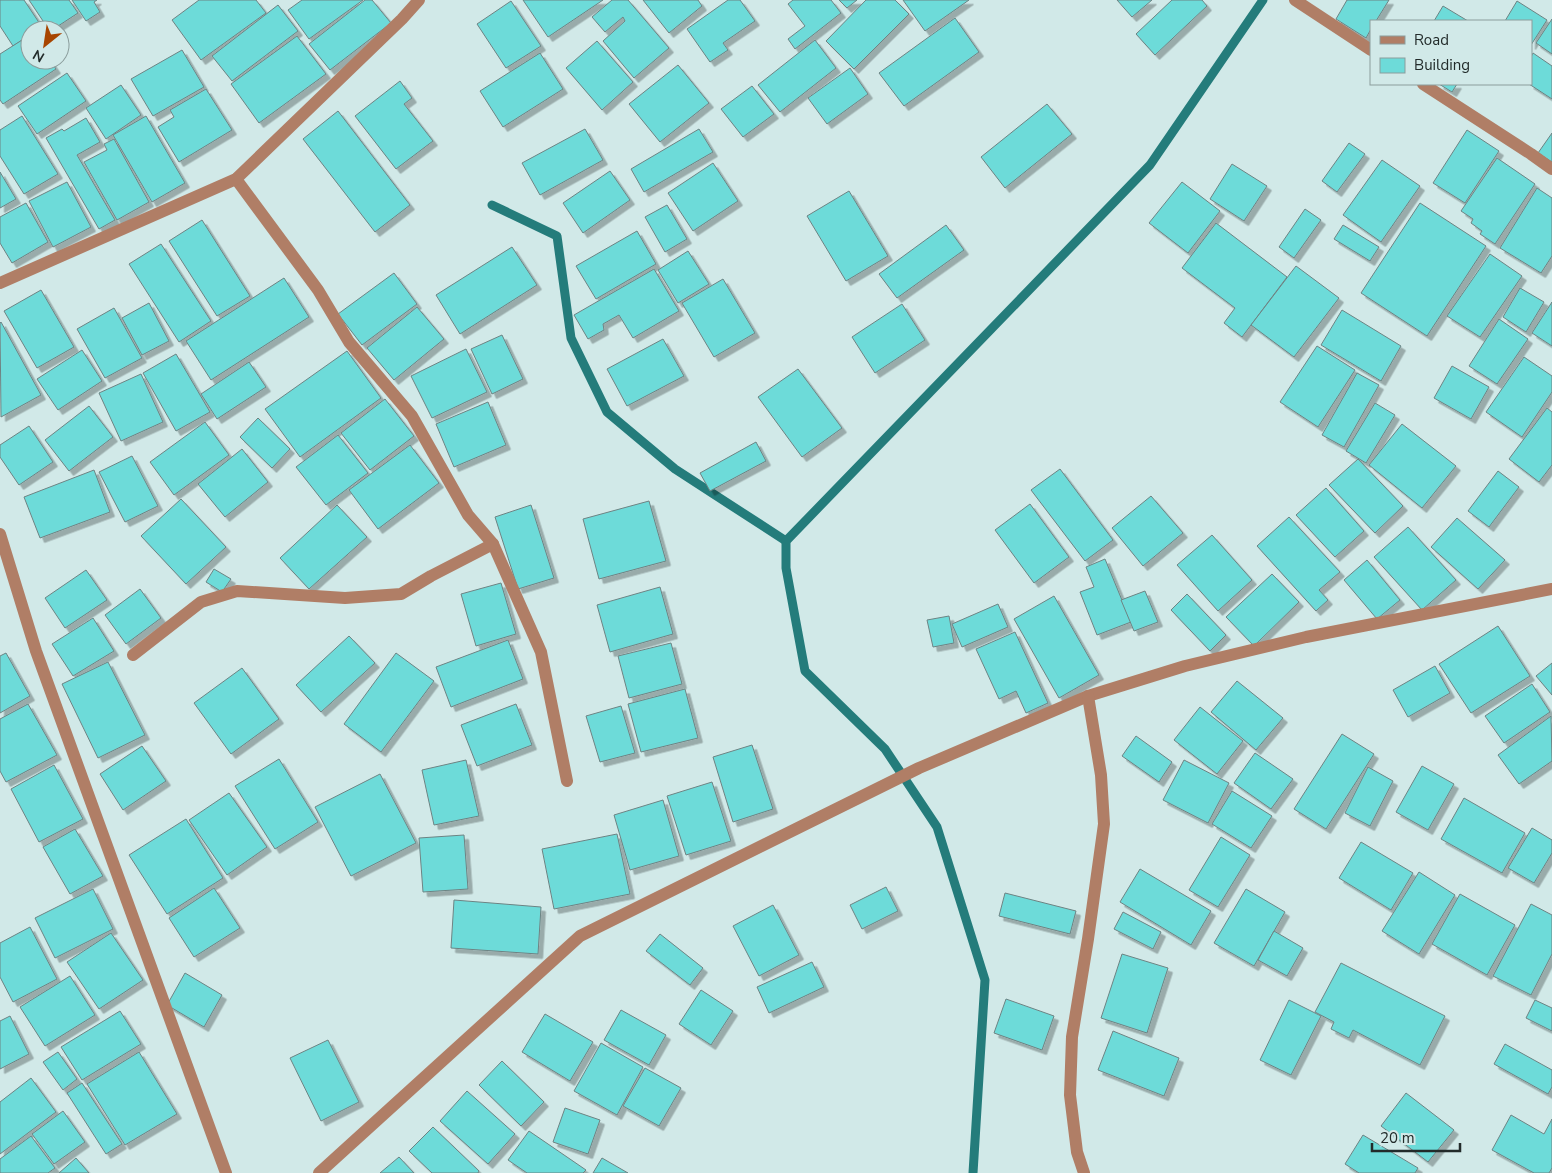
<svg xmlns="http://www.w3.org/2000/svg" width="1552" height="1173" viewBox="0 0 1552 1173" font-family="'Nunito Sans',sans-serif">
<defs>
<filter id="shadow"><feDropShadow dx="4.5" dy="4.5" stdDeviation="0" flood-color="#0004"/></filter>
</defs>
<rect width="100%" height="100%" fill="#d1e9e8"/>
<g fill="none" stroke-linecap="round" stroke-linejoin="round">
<g stroke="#247c7b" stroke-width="9">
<polyline points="492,205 557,236 571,338 607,412 675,469 786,541"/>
<polyline points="973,1173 985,980 937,827 885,749 805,671 786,568 786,541 1150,165 1263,0"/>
</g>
</g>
<g fill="#6ddbd9" stroke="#6d8383" filter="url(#shadow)">
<polygon points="0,0 24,0 42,27 37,30 30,30 30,35 13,46 0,26"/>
<polygon points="29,0 69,0 78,13 52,30 49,30"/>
<polygon points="72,0 97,0 94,2 100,12 86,21"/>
<polygon points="199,0 256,0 266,13 201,60 172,20"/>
<polygon points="302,0 363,0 309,39 288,10"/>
<polygon points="365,0 372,0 391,23 330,70 309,44"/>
<polygon points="523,0 603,0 548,37"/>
<polygon points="612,0 628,0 669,48 634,78 603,41 625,21 623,17 605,32 592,17"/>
<polygon points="643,0 698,0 702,6 669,33"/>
<polygon points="728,0 740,0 755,21 723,43 728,50 710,62 687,29"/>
<polygon points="793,0 831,0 841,13 795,49 788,39 805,26 788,4"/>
<polygon points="839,0 857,0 847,8"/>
<polygon points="866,0 895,0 909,14 854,69 826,41"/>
<polygon points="903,0 969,0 925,31"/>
<polygon points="1117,0 1152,0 1132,17"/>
<polygon points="1172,0 1202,0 1207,6 1155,55 1136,34"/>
<polygon points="1347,0 1389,0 1376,21 1371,21 1371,29 1366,38 1336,19"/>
<polygon points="511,1 541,46 506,68 477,24"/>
<polygon points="1517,1 1547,20 1531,45 1531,21 1505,21"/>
<polygon points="278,5 298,31 232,81 212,56"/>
<polygon points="1443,6 1468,21 1434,21"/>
<polygon points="955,18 979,52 904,106 879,73"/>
<polygon points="1552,19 1552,54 1536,43"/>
<polygon points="30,35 30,60 50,60 56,69 3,104 0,100 0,54"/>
<polygon points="297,36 326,74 259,123 231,84"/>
<polygon points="815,40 836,68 780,112 758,85"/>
<polygon points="597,41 633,82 602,110 566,68"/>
<polygon points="182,50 204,87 153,116 131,79"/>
<polygon points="540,53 563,89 503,127 480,91"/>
<polygon points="1533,53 1552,66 1552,99 1529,84 1531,84 1531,57"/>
<polygon points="678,65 709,103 660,142 629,104"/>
<polygon points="850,68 868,94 827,124 808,98"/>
<polygon points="67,73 86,101 37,134 18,106"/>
<polygon points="400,81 412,98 404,104 433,141 396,169 355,116"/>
<polygon points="1439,84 1457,84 1452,92"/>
<polygon points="121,85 141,115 106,139 86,108"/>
<polygon points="752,86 774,114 743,137 721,109"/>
<polygon points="206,89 232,130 179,162 158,127 174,117 170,110"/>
<polygon points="1047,104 1072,134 1005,188 981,157"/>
<polygon points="338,111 410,205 375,232 303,139"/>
<polygon points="22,116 58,174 24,194 0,156 0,130"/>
<polygon points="146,116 185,183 152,202 113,135"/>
<polygon points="86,118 100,142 77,155 115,220 99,229 46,138 62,129 64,131"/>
<polygon points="585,129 603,160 540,195 522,163"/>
<polygon points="699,129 713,152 644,192 631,169"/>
<polygon points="1467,130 1499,151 1465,203 1433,183"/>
<polygon points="1552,133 1552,162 1538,153"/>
<polygon points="114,139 149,202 117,220 84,162 107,150 104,144"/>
<polygon points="1349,143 1365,154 1337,192 1322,181"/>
<polygon points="1497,158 1535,184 1495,244 1480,234 1482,231 1471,223 1473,219 1461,211"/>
<polygon points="1382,160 1420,186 1381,242 1343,215"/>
<polygon points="713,163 738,201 693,231 668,193"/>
<polygon points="1232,164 1267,186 1244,221 1210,199"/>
<polygon points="610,171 630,200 583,233 563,203"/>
<polygon points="0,172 16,199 0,208"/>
<polygon points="67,182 91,227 53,247 29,201"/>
<polygon points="1182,182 1220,211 1188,253 1149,223"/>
<polygon points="1537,188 1552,198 1552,256 1541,273 1500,248"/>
<polygon points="849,191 888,256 846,281 807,216"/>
<polygon points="26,203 48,242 12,263 0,243 0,217"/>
<polygon points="1420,203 1486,246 1427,336 1361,293"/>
<polygon points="667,205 687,239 665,252 645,217"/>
<polygon points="1305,209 1321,220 1294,258 1279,247"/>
<polygon points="202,220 250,296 217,316 169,241"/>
<polygon points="1216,223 1287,277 1242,337 1224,323 1235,308 1182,268"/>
<polygon points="946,225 964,250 897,298 879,274"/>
<polygon points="1343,225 1379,247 1370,261 1334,239"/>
<polygon points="637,231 656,264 596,299 576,266"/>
<polygon points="161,244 211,321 179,342 129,264"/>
<polygon points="512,247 537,285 460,334 436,295"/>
<polygon points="688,251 709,284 678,303 658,270"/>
<polygon points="1490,254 1522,276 1480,337 1447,316"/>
<polygon points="1296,266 1339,298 1294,357 1251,325"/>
<polygon points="654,269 679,311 633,338 619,315 603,324 604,330 588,339 574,315"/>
<polygon points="394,273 417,304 362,345 338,314"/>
<polygon points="284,278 309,317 211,380 186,341"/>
<polygon points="723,279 755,333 714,357 682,303"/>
<polygon points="1520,288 1544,302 1526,332 1503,317"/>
<polygon points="41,290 74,347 37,368 4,311"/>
<polygon points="1552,302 1552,346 1532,333"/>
<polygon points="149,303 169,341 142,355 122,318"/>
<polygon points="902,304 925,340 875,373 852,337"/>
<polygon points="417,307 444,339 394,380 367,348"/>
<polygon points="114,308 142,358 105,378 77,329"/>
<polygon points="1342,310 1401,346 1381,381 1321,345"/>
<polygon points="1499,319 1528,339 1497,384 1469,366"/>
<polygon points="1,322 41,395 1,417 0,323"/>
<polygon points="502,335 523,379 492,394 471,349"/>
<polygon points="663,339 684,376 627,406 607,369"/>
<polygon points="1317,346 1355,370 1318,427 1280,402"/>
<polygon points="466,349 487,392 432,418 411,376"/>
<polygon points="82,350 102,381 58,410 37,379"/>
<polygon points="347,351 381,398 300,457 265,409"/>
<polygon points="176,354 210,412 176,431 143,373"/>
<polygon points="1524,357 1552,376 1552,392 1522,437 1486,412"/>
<polygon points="249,362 266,387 217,419 201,394"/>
<polygon points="1452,366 1489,387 1471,419 1434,398"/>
<polygon points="798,369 842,428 802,457 758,397"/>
<polygon points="1357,373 1379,385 1344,447 1322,435"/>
<polygon points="141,374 163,422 121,441 99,393"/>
<polygon points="385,399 414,436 370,470 341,433"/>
<polygon points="488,402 506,445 454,467 436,424"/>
<polygon points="1375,403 1395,415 1366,463 1346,451"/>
<polygon points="89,406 113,437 69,471 45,440"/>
<polygon points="1547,408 1552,412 1552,465 1539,482 1509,459"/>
<polygon points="258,418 290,449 272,468 240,437"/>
<polygon points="205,422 229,455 174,495 150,462"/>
<polygon points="1402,424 1456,466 1422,508 1369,465"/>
<polygon points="29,426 53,462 19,485 0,457 0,445"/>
<polygon points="338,435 368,473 326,505 296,467"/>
<polygon points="756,442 766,461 710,491 700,473"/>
<polygon points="410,445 439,483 378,529 349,490"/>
<polygon points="242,449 268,482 225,517 198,484"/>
<polygon points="132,456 158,506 125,522 99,472"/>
<polygon points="1358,459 1403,506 1375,533 1329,485"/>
<polygon points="1060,469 1113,540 1085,561 1031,490"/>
<polygon points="94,470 110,512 40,538 24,497"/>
<polygon points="1498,471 1519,487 1489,527 1468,511"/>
<polygon points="1326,488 1364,531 1335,557 1296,515"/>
<polygon points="1151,496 1183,533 1143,566 1112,528"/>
<polygon points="181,499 226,547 186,584 141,536"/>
<polygon points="649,501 666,561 599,579 583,519"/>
<polygon points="1030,504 1069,557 1034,583 995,530"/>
<polygon points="337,505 367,537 309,589 280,558"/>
<polygon points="531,505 554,578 518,589 495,517"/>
<polygon points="1289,517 1340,572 1319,590 1328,600 1316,611 1257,546"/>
<polygon points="1457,518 1505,560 1478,589 1431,547"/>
<polygon points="1408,527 1456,580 1422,610 1374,557"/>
<polygon points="1212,535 1252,580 1218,611 1177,565"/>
<polygon points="1105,559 1131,622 1097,635 1080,592 1094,587 1086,567"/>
<polygon points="1367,560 1400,600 1377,619 1344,580"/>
<polygon points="214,569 231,579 222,592 206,582"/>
<polygon points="86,570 107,600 65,628 45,598"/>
<polygon points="1272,574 1299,602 1254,646 1226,617"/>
<polygon points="501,583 516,634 476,646 461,594"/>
<polygon points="660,587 673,634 610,652 597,605"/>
<polygon points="140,589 161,618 126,644 105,615"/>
<polygon points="1145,591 1158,622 1134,631 1121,600"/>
<polygon points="1187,594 1226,635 1210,651 1171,610"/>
<polygon points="1054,596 1099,675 1059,698 1014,619"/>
<polygon points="998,604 1008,627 962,647 952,624"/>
<polygon points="949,616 954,643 933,647 927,620"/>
<polygon points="93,618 114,651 73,676 52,644"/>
<polygon points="1498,626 1530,676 1471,713 1439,664"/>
<polygon points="1015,632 1048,703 1026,713 1016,691 999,699 976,649"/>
<polygon points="349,636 375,663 321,712 296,685"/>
<polygon points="508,640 523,679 451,707 436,667"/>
<polygon points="671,643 682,684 629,698 618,656"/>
<polygon points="6,653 30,696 0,713 0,656"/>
<polygon points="396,653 434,681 381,752 344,724"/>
<polygon points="108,662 145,735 98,758 62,684"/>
<polygon points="1552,663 1552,695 1536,676"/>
<polygon points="1435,666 1450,693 1408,717 1393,690"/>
<polygon points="242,668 279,719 231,754 194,703"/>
<polygon points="1237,681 1283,718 1256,750 1211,712"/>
<polygon points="1532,684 1550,712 1504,743 1485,716"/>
<polygon points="685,689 698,738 641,752 628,704"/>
<polygon points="28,704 57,755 6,782 0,771 0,719"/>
<polygon points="516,704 532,745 477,766 461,725"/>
<polygon points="621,706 635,753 600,762 586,716"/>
<polygon points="1200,707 1243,741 1217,774 1174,740"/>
<polygon points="1551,716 1552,761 1519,784 1498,755"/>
<polygon points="1342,734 1374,754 1326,829 1294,809"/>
<polygon points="1136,736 1172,762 1159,782 1122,756"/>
<polygon points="752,745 773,809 733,822 713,757"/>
<polygon points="142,746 166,781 123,810 100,774"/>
<polygon points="1255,753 1293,779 1271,809 1234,783"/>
<polygon points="279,759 318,822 275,849 235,786"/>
<polygon points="466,760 479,816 434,825 422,770"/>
<polygon points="1184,760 1229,783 1208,823 1163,800"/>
<polygon points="54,765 83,819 39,842 11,789"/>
<polygon points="1422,766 1454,784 1428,830 1396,812"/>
<polygon points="1368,767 1393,781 1370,826 1345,813"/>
<polygon points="380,774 416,843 351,876 315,807"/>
<polygon points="712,782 731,841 686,855 667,796"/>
<polygon points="1232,791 1272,816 1251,848 1212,824"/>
<polygon points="229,793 267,847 227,875 189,820"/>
<polygon points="1464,798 1525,833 1502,873 1441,839"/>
<polygon points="663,800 679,856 630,870 614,815"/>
<polygon points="186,819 223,878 167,914 129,855"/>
<polygon points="1532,828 1552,840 1552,853 1534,883 1508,868"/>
<polygon points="75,829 103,876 70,894 43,847"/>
<polygon points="617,834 630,894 554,909 542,849"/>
<polygon points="464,835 468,889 423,892 419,838"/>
<polygon points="1221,837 1250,855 1218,907 1189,890"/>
<polygon points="1361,842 1413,873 1391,910 1339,878"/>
<polygon points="1140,869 1211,911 1191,945 1120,902"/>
<polygon points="1419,872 1455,895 1419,954 1382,931"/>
<polygon points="886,887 898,911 862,929 850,905"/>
<polygon points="214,888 240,928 194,957 169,918"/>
<polygon points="93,889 113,929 55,958 35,918"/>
<polygon points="1246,889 1285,912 1254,966 1214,943"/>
<polygon points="1005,893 1076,911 1070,934 999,916"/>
<polygon points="1460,894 1515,925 1487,975 1432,944"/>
<polygon points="454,900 541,907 538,954 451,948"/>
<polygon points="1531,904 1552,915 1552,954 1531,995 1493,976"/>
<polygon points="773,905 799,955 759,976 733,926"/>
<polygon points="1123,912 1161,932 1153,949 1114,929"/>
<polygon points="30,927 57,979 13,1002 0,977 0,943"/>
<polygon points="1274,931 1303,948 1287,976 1258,960"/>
<polygon points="111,933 143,980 99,1009 67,962"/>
<polygon points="660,934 703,968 690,985 646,951"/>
<polygon points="1122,954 1168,968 1147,1033 1101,1018"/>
<polygon points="812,962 824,987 769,1013 757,987"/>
<polygon points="1341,963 1445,1016 1420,1065 1353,1030 1349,1038 1331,1029 1334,1022 1315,1012"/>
<polygon points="185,973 222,995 204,1027 167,1005"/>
<polygon points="70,976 95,1015 45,1046 20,1007"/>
<polygon points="701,990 733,1011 711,1045 679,1024"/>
<polygon points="1006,999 1054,1016 1042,1050 994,1033"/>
<polygon points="1289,1000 1321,1016 1291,1075 1260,1060"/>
<polygon points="1535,1000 1552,1008 1552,1031 1526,1018"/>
<polygon points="621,1010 666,1035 649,1065 604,1040"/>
<polygon points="120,1011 141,1044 82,1080 61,1047"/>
<polygon points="545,1014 593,1042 570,1081 522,1052"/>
<polygon points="10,1016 29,1054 0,1069 0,1021"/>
<polygon points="1113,1031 1179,1058 1164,1096 1098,1070"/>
<polygon points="328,1040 359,1102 321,1121 290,1058"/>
<polygon points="601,1043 643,1067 617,1115 574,1091"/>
<polygon points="1505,1044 1552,1070 1552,1087 1548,1094 1494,1064"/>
<polygon points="58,1052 77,1079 63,1090 43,1062"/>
<polygon points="139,1052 177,1114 125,1145 87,1084"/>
<polygon points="502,1061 544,1102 521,1126 479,1085"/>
<polygon points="645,1068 681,1088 659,1126 623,1106"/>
<polygon points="31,1078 56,1112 0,1154 0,1102"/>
<polygon points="82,1083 122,1144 106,1154 67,1093"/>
<polygon points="467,1091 515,1134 488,1164 440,1121"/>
<polygon points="1406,1093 1454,1130 1428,1162 1381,1126"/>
<polygon points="565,1108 600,1120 588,1154 553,1142"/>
<polygon points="63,1111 85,1142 54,1164 32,1134"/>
<polygon points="1511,1115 1544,1134 1552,1119 1552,1168 1549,1173 1534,1173 1492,1150"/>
<polygon points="433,1127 479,1171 478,1173 432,1173 409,1151"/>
<polygon points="529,1131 586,1170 583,1173 527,1173 508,1160"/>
<polygon points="1363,1135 1418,1168 1415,1173 1359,1173 1345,1164"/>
<polygon points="31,1136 55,1168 48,1173 0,1173 0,1159"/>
<polygon points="399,1157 414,1173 380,1173"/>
<polygon points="76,1158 89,1173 59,1173"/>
<polygon points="602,1158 628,1173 593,1173"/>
</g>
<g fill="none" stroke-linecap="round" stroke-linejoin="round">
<g stroke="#b07e66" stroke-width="12">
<polyline points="1295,0 1371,50"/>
<polyline points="1423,84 1531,154 1552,169"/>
<polyline points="236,179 318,290 349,342 412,416 468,515 493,544 541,652 567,781"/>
<polyline points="0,283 236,179 402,19 419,0"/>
<polyline points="0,534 36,651 226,1173"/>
<polyline points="133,655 201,602 237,591 345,598 401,594 431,576 493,544"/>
<polyline points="319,1173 580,936 919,768 1088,696 1185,666 1306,637 1552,589"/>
<polyline points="1084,1173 1077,1152 1070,1095 1072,1037 1088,939 1104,824 1101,775 1088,696"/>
</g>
</g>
<rect x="1370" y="20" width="162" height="65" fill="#d1e9e8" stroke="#8b9d9c"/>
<rect x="1380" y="36" width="25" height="8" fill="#b07e66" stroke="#8b9d9c"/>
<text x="1414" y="45" font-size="15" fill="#222b2a">Road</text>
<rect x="1380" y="58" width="25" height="15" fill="#6ddbd9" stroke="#8b9d9c"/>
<text x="1414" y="70" font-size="15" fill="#222b2a">Building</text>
<g transform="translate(45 45) rotate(210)"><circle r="24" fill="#d1e9e8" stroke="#8b9d9c"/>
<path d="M0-4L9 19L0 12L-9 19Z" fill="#a74500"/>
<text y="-8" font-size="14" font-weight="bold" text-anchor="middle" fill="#222b2a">N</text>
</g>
<path d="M1372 1143v8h88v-8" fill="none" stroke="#222b2a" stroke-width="2.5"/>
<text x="1380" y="1143" font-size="15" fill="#222b2a" stroke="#d1e9e8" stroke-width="4" paint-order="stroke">20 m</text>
</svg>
